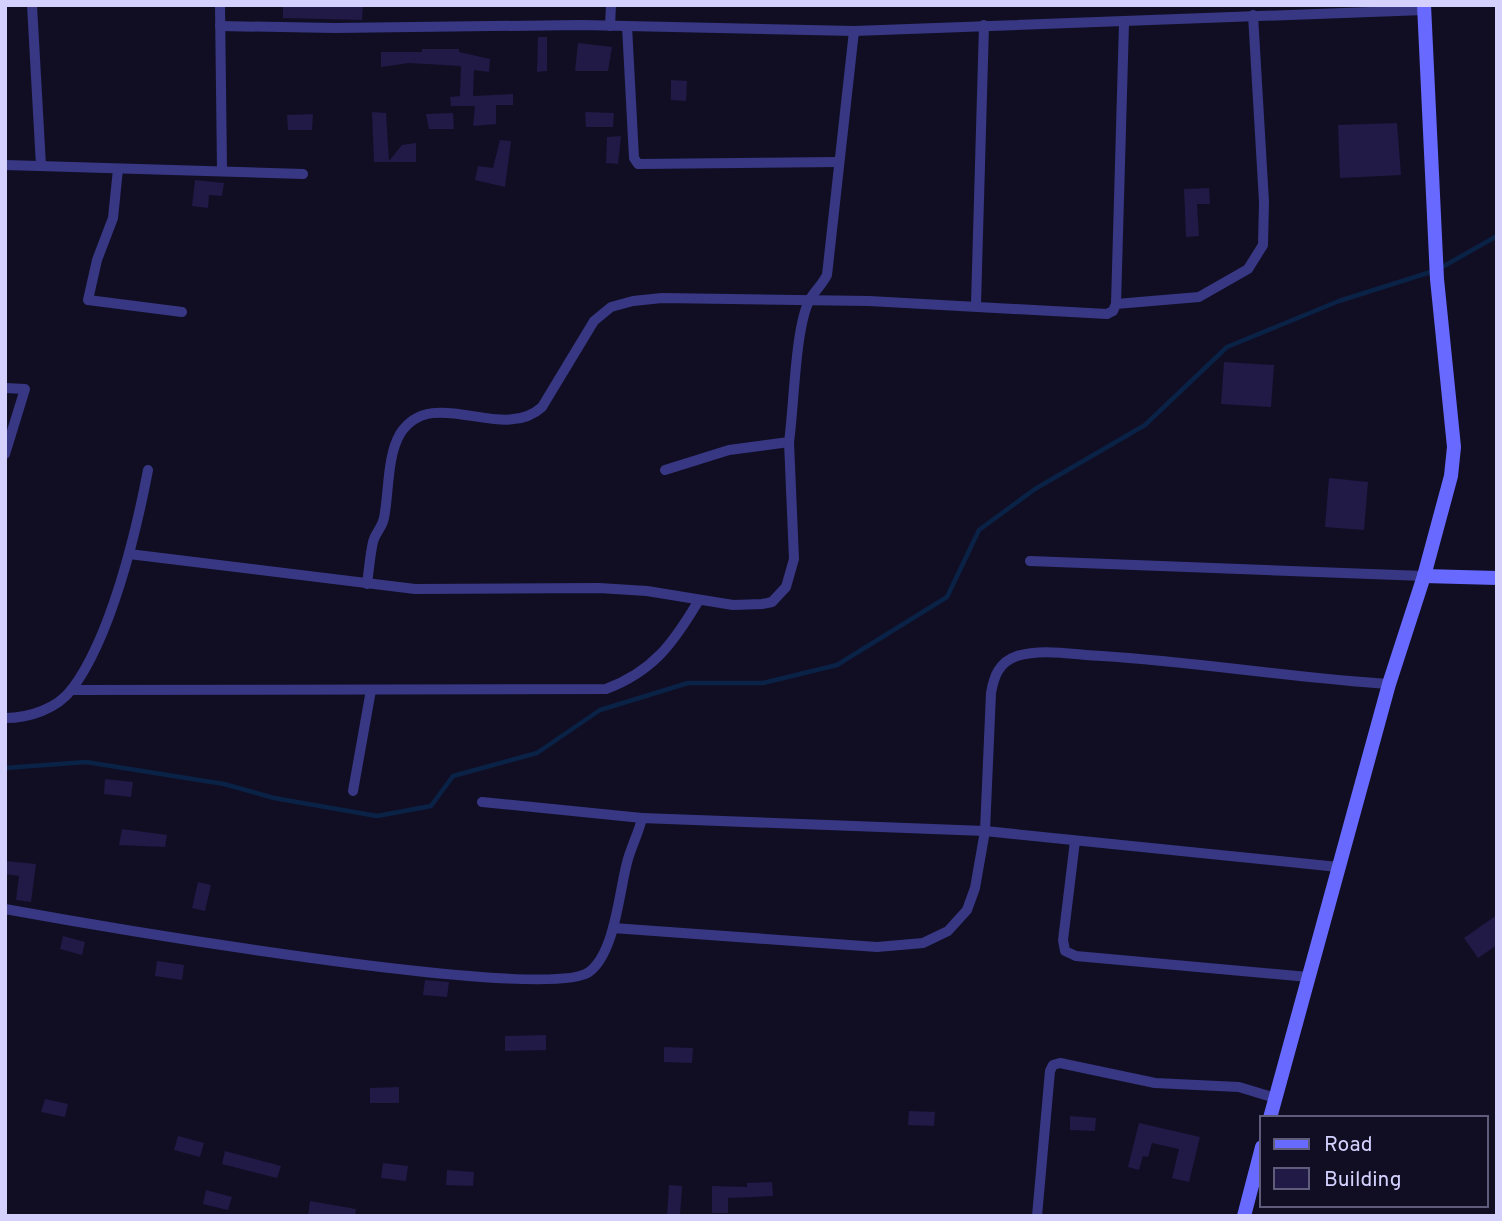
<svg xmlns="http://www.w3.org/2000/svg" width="1502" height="1221" viewBox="0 0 1502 1221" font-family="Overpass,sans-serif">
<rect width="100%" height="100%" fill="#110e24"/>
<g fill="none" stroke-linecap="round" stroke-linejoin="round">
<polyline stroke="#0a2246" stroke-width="4.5" points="5,768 86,762 224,784 274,798 377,816 431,806 453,776 537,753 600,710 688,683 763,683 837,665 947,597 979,530 1035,489 1145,425 1227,347 1339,301 1437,270 1497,236"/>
</g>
<g fill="#211946">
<polygon points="283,5 363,6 362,20 283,18"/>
<polygon points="538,37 547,37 547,71 537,72"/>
<polygon points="578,43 612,47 608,71 575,71"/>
<polygon points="422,49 459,49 459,52 490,59 489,72 474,70 473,96 513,94 513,105 496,105 496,124 473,126 475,106 451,106 450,97 460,96 461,66 409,63 381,67 381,52 422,52"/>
<polygon points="671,80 687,81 686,101 671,100"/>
<polygon points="372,112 386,113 389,161 402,145 416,143 416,162 374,162"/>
<polygon points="585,112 614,113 613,127 586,127"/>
<polygon points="453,113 454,129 429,129 426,114"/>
<polygon points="313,114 312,130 288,130 287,115"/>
<polygon points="1397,123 1401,175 1340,178 1338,125"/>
<polygon points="621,136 618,164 606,163 607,137"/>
<polygon points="500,140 511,141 505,187 475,180 478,166 493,168"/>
<polygon points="195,180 224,183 222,196 209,195 208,208 192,206"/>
<polygon points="1209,188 1210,204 1197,204 1199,236 1186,237 1184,189"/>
<polygon points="1224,362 1274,365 1271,407 1221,404"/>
<polygon points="1329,478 1368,482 1364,530 1325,527"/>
<polygon points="105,779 133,782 131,797 104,794"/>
<polygon points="122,829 167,835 165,847 119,845"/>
<polygon points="5,861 36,864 31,902 16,900 19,876 5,874"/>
<polygon points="198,882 211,885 205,911 192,908"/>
<polygon points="1497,915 1497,945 1478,958 1464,938"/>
<polygon points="63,936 85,942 82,955 60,949"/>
<polygon points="157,961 184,965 182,980 155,976"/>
<polygon points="425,980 449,982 447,997 423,995"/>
<polygon points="546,1035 546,1050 505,1051 505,1036"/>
<polygon points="664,1047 693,1048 692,1063 664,1062"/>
<polygon points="399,1087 399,1103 370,1103 370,1088"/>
<polygon points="45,1099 68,1104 65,1117 41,1112"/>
<polygon points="909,1111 935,1112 934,1126 908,1125"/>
<polygon points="1070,1116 1096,1118 1095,1131 1070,1130"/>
<polygon points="1139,1123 1200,1137 1189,1182 1172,1178 1179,1149 1152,1143 1148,1157 1143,1156 1139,1170 1128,1167"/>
<polygon points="178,1136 204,1143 200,1157 174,1150"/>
<polygon points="225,1151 281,1166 277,1178 222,1164"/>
<polygon points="383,1163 408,1166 406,1181 381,1178"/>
<polygon points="447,1170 474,1172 473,1186 446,1185"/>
<polygon points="772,1182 773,1196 728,1198 728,1213 712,1213 712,1186 747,1187 747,1183"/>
<polygon points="669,1185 682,1186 680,1216 667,1216"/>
<polygon points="206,1190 232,1197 228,1210 203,1204"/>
<polygon points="310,1201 356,1209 355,1216 308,1216"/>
</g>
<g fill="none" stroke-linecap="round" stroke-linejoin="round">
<g stroke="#383784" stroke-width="10">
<polyline points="32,5 41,166"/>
<polyline points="220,5 222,170"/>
<polyline points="220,26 335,28 581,25 854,31 1424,10"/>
<polyline points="610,26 611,5"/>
<polyline points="627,26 634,158 638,164 839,162"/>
<polyline points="5,165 303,174"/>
<polyline points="118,169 113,218 97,260 88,300 182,312"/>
<polyline points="976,304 984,25"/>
<polyline points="1116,304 1199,297 1248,269 1263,245 1264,202 1253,15"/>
<polyline points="5,388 25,389 5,454"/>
<path d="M665,470L729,450L789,442C794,408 795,329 809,301C813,293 822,285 827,275L854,31"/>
<polyline points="129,554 415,589 599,588 647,591 733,605 762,604 772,602 786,587 794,559 789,442"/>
<polyline points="1030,561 1424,576"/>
<path d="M367,584C369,570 370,555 373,542C375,533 382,528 384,518C389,493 387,456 400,434C432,383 502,444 542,407L594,321L611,307L633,301L662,298L869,301L1107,314L1113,311L1116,304L1124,23"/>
<path d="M71,690L606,689C654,671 674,642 699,600"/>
<path d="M5,718C29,718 57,709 72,689C111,637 136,533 148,470"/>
<polyline points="353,791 371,690"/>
<polyline points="482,802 642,818"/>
<polyline points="1075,841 1063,940 1065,951 1076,956 1308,977"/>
<path d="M5,909C82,923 546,1004 589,972C616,952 619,889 628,859C632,845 639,832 642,818L985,831L1338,867"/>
<path d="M613,928L877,947L923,943L948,931L967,910L975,888L985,831L991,693C994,676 999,662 1017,656C1043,648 1075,655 1102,656C1198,662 1293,678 1389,684"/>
<polyline points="1037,1216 1050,1071 1053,1065 1060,1063 1155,1083 1239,1087 1275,1098"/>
</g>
<g stroke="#6869ff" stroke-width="14">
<polyline points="1424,576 1497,578"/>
<polyline points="1270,1118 1389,684 1424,576 1451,476 1454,447 1437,279 1424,5"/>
<polyline points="1244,1216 1262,1147"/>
</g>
</g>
<rect width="1502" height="1221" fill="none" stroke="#d4d1ff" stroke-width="14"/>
<rect x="1260" y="1116" width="228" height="91" fill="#110e24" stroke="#5f5c7c" stroke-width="2"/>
<rect x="1274" y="1139" width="35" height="10" fill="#6869ff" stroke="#5f5c7c" stroke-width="2"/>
<text x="1324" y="1151" font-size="21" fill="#d4d1ff">Road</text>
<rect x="1274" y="1168" width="35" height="21" fill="#211946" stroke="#5f5c7c" stroke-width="2"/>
<text x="1324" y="1186" font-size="21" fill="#d4d1ff">Building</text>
</svg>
